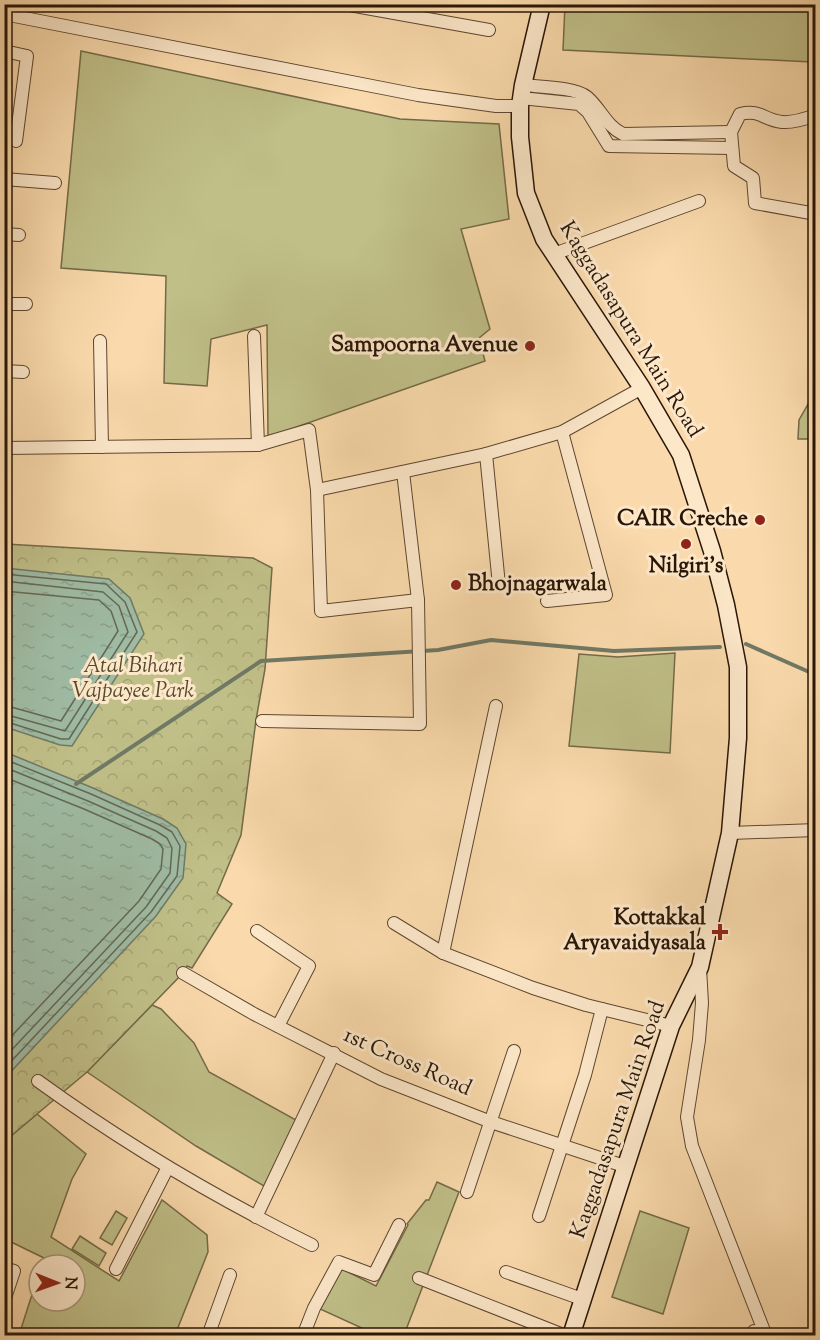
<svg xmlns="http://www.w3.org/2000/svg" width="820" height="1340" viewBox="0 0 820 1340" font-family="'Sorts Mill Goudy',serif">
<defs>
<pattern id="park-crowns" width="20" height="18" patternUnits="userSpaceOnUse" patternTransform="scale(1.5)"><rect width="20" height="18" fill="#c0bf88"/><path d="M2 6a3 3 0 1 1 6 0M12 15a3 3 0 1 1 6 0" fill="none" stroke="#a5a374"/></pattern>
<pattern id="water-ripples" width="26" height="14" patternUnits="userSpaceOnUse" patternTransform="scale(1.5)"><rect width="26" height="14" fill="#9fbba4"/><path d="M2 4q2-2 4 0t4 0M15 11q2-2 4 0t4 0" fill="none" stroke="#89a08c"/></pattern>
</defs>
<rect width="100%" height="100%" fill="#fadaac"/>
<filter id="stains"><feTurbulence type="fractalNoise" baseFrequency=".00333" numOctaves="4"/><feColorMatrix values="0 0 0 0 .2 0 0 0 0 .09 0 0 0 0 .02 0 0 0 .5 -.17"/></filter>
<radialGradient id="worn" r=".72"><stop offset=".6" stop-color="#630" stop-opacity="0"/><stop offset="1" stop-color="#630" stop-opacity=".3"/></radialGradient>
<g fill="#c0bf88" stroke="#746a47" stroke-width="1.5">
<polygon points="565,5 815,5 812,62 563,50"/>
<polygon points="81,51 400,119 499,124 509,219 461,229 490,329 479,338 485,361 268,437 267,325 211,339 207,386 164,383 166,276 61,268"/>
<polygon points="815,392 815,439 798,439 799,420"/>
<polygon points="675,653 670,753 569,746 579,654 618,657"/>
<polygon points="152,1005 161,1009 194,1043 209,1072 296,1120 264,1186 196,1146 87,1072"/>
<polygon points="37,1114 86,1154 72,1179 51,1237 119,1281 162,1200 207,1235 208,1252 175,1335 19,1335 39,1273 39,1301 75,1301 75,1265 42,1265 44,1258 5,1239 5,1141"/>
<polygon points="437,1182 459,1192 404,1335 377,1335 320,1309 342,1269 376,1286 408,1225 407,1224 426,1200 429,1200"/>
<polygon points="116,1211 127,1218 112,1245 100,1238"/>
<polygon points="640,1211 689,1228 663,1314 612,1297"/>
<polygon points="80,1236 106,1253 99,1266 72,1249"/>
</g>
<polygon fill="url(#park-crowns)" stroke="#746a47" stroke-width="1.5" points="5,544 253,558 272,568 265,669 256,720 241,835 217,893 232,904 192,968 187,966 183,973 87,1072 5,1141"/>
<g fill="url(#water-ripples)" stroke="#707965" stroke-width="1.5">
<polygon points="5,568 109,579 130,598 144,634 72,746 60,745 5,727"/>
<polygon points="5,752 93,788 163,819 177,828 186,844 183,878 156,916 5,1078"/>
</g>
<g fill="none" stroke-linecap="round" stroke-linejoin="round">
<g stroke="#646855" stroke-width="1.5">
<polyline points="4,574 106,584 125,602 137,632 69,739 61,739 4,721"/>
<polyline points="4,581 103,592 119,606 128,632 65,731 4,714"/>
<polyline points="4,591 99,600 111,611 118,631 61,721 4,705"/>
<polyline points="4,759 91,794 160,825 172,832 180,846 177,876 151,912 4,1069"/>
<polyline points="4,767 88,801 156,831 167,838 172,848 170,873 146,907 4,1058"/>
<polyline points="4,777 84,809 152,839 160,844 163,849 161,869 139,901 4,1044"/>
</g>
<g stroke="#707965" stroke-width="4">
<polyline points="746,644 816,675"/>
<polyline points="76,784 261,661 438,650 491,640 614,651 720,647"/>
</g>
<defs>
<g id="street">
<polyline points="344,4 489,30"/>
<polyline points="4,14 418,95 496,106 520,106"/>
<polyline points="4,51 27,56 16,141"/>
<path d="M523,85C539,87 575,87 587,97C601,109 606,126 623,134L731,132"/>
<polyline points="521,98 579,104 588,112 609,146 732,148"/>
<path d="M816,115C805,119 793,123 782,122C763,120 761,109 740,114L731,132L734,166L753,178L755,203L816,214"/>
<polyline points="4,179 55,183"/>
<polyline points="4,234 19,235"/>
<polyline points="554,254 699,201"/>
<polyline points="4,304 26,304"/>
<polyline points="254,336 258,445"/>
<polyline points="100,341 102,447"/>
<polyline points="4,371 23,372"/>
<polyline points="4,448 258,445 309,430 317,490 486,454 562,432 642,388"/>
<polyline points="486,454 499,585"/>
<polyline points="317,490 321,611 418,600"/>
<polyline points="547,601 606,595 562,432"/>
<polyline points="496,706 443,953 533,988 586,1005 671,1026"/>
<polyline points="262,721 420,724 418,600 403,472"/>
<polyline points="730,833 816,830"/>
<polyline points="394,923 443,953"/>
<polyline points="257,931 309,966 278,1026"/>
<polyline points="700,968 702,1003 699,1040 687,1117 692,1146 766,1336"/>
<polyline points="183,973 254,1014 381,1079 491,1122 624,1166"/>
<path d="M38,1081C125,1144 216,1198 312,1245"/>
<polyline points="467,1192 514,1051"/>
<polyline points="539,1216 585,1075 602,1009"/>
<polyline points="256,1217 334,1053"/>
<polyline points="4,1268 14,1271 4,1301"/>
<polyline points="116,1269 168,1167"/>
<polyline points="506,1272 582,1299"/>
<polyline points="419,1278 566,1336"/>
<polyline points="208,1336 230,1275"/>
<polyline points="303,1336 314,1308 339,1262 374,1275 399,1225"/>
<polyline points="754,1336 754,1331"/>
</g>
<polyline id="secondary" points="542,4 523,85 520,106 520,137 526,193 544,239 642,388 681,455 712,551 726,605 738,667 738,738 730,833 700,967 671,1026 571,1336"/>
</defs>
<use href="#street" stroke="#5d4730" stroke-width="14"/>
<use href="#secondary" stroke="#291606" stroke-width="19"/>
<use href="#street" stroke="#fce7c9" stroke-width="12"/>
<use href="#secondary" stroke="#fce7c9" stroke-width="16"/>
</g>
<g fill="#8f2418" stroke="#fce7c9" stroke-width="2">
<circle cx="530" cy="346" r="6"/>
<circle cx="760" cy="520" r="6"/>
<circle cx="686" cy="544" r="6"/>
<circle cx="456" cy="585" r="6"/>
<path d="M717 923h6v6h6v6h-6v6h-6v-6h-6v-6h6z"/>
</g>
<g text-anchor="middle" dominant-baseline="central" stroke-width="6" stroke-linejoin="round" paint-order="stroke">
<g font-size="22" fill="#291606" stroke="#fce7c9">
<text transform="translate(630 330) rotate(58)">Kaggadasapura Main Road</text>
<text transform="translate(407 1063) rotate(24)">1st Cross Road</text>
<text transform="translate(619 1120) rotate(-71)">Kaggadasapura Main Road</text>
</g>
<g font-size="22" font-weight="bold" fill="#291606" stroke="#fce7c9" text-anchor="end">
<text x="518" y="346">Sampoorna Avenue</text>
<text x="748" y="520">CAIR Creche</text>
<text x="686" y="567" text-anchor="middle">Nilgiri's</text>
<text x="468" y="585" text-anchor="start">Bhojnagarwala</text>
<text x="706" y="919">Kottakkal<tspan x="706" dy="25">Aryavaidyasala</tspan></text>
</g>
<g font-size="22" font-style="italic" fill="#56492d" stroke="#fce7c9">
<text x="133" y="667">Atal Bihari<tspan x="133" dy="25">Vajpayee Park</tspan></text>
</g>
</g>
<rect width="820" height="1340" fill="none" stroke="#fadaac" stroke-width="24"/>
<rect x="6" y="6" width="808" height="1328" fill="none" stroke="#291606" stroke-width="3"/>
<rect x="12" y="12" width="796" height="1316" fill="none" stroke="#291606" stroke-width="1.5"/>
<g transform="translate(57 1283) rotate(91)"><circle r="28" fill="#fce7c9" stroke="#a8937b" stroke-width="1.5"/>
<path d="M0-4.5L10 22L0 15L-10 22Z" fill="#8f2418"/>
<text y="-9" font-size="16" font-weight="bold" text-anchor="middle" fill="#291606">N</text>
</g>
<rect width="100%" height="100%" filter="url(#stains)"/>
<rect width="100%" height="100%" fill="url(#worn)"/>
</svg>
